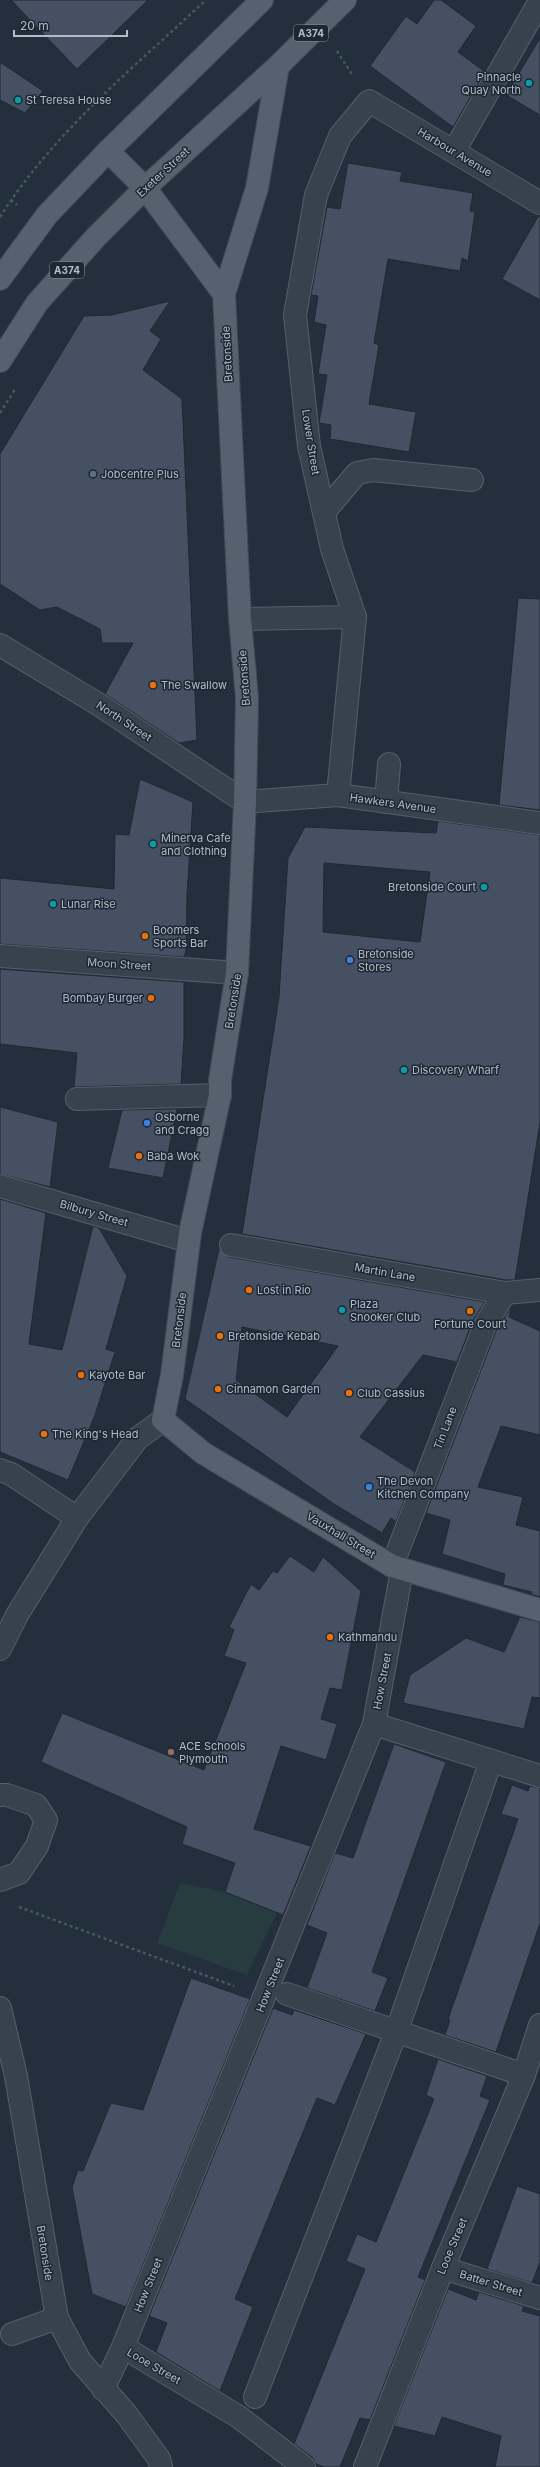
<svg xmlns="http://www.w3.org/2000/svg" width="540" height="2467" viewBox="0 0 540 2467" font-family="Inter,sans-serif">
<rect width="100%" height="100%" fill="#242f3e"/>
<polygon fill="#263c3f" points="180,1883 225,1892 277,1913 247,1975 157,1943"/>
<g fill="#455162" stroke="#1f2835" fill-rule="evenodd">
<polygon points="11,0 148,0 77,69"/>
<polygon points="434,0 441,0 476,26 458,52 485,72 453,127 370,66 406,16 417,24"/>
<polygon points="540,38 540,115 506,95"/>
<polygon points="0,62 43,91 25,113 0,100"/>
<polygon points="348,163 402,172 400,181 473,193 470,211 475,212 468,261 462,258 460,271 388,259 374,343 379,345 369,404 416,412 409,452 330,439 331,425 319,423 327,375 318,374 326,325 314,322 318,296 311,295 327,207 340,209"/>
<polygon points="539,215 540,215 540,300 502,279"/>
<polygon points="170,301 150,331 161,339 143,370 182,399 197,740 179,743 105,694 133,643 102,643 100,629 57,607 40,610 0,584 0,454 84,316 112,315"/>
<polygon points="518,598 540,599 540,810 499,805"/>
<polygon points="140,779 193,802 187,894 186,951 184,957 0,944 0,878 114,889 115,834 129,835"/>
<path d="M438,821L540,835V1122L515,1280H506L242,1234L279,997L288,858L305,827L436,833ZM324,863L430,872L420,942L323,932Z"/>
<polygon points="0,969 184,982 184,1038 181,1084 74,1087 77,1053 0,1044"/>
<polygon points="0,1107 58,1122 50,1187 0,1174"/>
<polygon points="177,1109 163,1178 108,1168 122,1110"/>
<polygon points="0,1199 46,1213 29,1344 62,1350 93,1226 99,1228 127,1276 106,1349 115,1352 95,1415 68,1480 0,1452"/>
<path d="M219,1249L229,1257L485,1302L473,1320L457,1362L423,1355L360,1437L415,1472L396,1522L391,1518L382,1533L334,1504L185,1399ZM242,1327L338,1346L287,1417L236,1380Z"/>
<polygon points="511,1307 509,1317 540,1331 540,1435 501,1426 478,1487 523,1497 516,1525 540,1531 540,1597 531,1594 532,1592 503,1585 505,1574 442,1554 450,1520 426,1513 496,1331"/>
<polygon points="290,1556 314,1572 323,1557 361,1591 342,1690 330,1688 321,1719 337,1724 326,1760 281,1746 254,1829 311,1846 283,1915 225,1892 235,1863 182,1844 187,1827 41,1762 62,1713 204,1770 246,1663 224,1656 234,1630 229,1627 251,1584 259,1590 273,1571 277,1573"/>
<polygon points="520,1617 540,1622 540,1698 532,1697 524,1729 403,1703 410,1675 466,1638 504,1652"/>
<polygon points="394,1744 446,1762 372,1972 388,1978 375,2011 307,1988 327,1933 307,1925 335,1853 353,1858"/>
<polygon points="512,1785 528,1791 530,1786 540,1788 540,1923 496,2052 445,2035 450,2020 448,2019 518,1819 501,1814"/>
<polygon points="191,1978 250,1999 126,2307 92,2294 72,2187 78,2170 83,2171 111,2103 143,2110"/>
<polygon points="273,2008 292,2015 294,2010 366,2034 335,2105 317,2098 235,2299 253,2307 220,2391 156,2352 167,2323 149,2316"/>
<polygon points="438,2059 487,2076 480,2096 490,2100 418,2277 425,2280 370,2420 360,2418 340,2467 324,2467 316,2464 312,2457 294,2444 365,2269 346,2261 357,2234 376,2242 434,2099 426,2095"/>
<polygon points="517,2186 540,2194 540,2262 532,2283 487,2269"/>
<polygon points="448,2289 476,2300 479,2292 524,2306 522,2311 540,2316 540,2467 495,2467 501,2436 442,2417 435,2436 394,2426"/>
</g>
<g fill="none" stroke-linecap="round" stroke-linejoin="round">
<defs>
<g id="minor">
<polyline points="454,151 540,1"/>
<polyline points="324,512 357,473 373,470 472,480"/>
<polyline points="240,619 355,617"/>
<polyline points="0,645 98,704 245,802 338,795 540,823"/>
<polyline points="338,795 355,617 332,549 309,446 295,315 316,195 340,136 369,101 540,203"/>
<polyline points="386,802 389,764"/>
<polyline points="0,956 237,973"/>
<polyline points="77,1099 220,1095"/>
<polyline points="0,1186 188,1241"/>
<polyline points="231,1245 505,1293 540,1290"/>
<polyline points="0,1470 11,1474 77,1518"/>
<polyline points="392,1566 485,1325 505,1293"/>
<polyline points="0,1649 17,1615 77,1518 138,1438 163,1420"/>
<polyline points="374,1724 540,1776"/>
<polyline points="0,1795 7,1795 36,1805 46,1820 37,1846 19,1873 0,1880"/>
<polyline points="287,1994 524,2075"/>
<polyline points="0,2008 16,2076 57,2318 80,2361 127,2415 159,2459 161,2467"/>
<polyline points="443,2268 540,2298"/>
<polyline points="12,2334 57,2318"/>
<polyline points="123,2347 239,2417 304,2467"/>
<polyline points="103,2389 123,2347 374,1724 402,1570"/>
<polyline points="255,2397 397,2030 491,1761"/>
<polyline points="365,2467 443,2268 524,2075 540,2025"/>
</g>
<g id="major">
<polyline points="278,66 257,188 224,294 240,619 247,698 245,802 237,973 220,1080 220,1095 190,1233 172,1375 163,1420 203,1453 392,1566 540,1610"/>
<polyline points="108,151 145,188 224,294"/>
<polyline points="0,279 47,215 108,151 262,0"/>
<polyline points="0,361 37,303 96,237 145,188 278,66 345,0"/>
</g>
</defs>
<use href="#minor" stroke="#565f6c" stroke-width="24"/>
<use href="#major" stroke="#414a57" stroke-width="24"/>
<g stroke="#44595c" stroke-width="2.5" stroke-dasharray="3 3" stroke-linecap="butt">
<polyline points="337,51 353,76"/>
<polyline points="11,200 17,205"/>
<path d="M0,217C54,132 133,68 206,0"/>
<polyline points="0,413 16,388"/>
<polyline points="19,1907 234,1986"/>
</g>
<use href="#minor" stroke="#38414e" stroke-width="22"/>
<use href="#major" stroke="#56606e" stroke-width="22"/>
</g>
<g fill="#0f9aa8" stroke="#1d2633" stroke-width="1.5">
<circle cx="529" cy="83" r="4"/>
<circle cx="18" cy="100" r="4"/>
<circle cx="153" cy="844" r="4"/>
<circle cx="484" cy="887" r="4"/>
<circle cx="53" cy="904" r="4"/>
<circle cx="404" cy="1070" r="4"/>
<circle cx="342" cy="1310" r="4"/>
</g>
<circle fill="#5c6f8a" stroke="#1d2633" stroke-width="1.5" cx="93" cy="474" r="4"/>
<g fill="#e8710a" stroke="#1d2633" stroke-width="1.5">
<circle cx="153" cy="685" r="4"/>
<circle cx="145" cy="936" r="4"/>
<circle cx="151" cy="998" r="4"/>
<circle cx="139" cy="1156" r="4"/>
<circle cx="249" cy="1290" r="4"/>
<circle cx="470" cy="1311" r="4"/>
<circle cx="220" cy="1336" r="4"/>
<circle cx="81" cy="1375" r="4"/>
<circle cx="218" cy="1389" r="4"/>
<circle cx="349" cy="1393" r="4"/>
<circle cx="44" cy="1434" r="4"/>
<circle cx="330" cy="1637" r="4"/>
</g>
<g fill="#3f7fe0" stroke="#1d2633" stroke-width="1.5">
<circle cx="350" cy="960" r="4"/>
<circle cx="147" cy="1123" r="4"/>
<circle cx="369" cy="1487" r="4"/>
</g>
<circle fill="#8d6e63" stroke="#1d2633" stroke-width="1.5" cx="171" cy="1752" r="4"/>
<g text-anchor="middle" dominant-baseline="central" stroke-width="3" stroke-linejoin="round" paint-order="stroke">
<g fill="#1d2633" stroke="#878f9c" stroke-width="1">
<rect x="294" y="25" width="34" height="16" rx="3"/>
<rect x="50" y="262" width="34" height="16" rx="3"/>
</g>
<g font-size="10" font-weight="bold" fill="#b4bcc9">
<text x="311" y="33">A374</text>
<text x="67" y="270">A374</text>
</g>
<g font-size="11" fill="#b4bcc9" stroke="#1d2633" text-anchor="start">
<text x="521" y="77" text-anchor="end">Pinnacle<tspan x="521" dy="13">Quay North</tspan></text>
<text x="26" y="100">St Teresa House</text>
<text x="101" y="474">Jobcentre Plus</text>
<text x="161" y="685">The Swallow</text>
<text x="161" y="838">Minerva Cafe<tspan x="161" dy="13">and Clothing</tspan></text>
<text x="476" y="887" text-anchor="end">Bretonside Court</text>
<text x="61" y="904">Lunar Rise</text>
<text x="153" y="930">Boomers<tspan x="153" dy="13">Sports Bar</tspan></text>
<text x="358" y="954">Bretonside<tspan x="358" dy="13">Stores</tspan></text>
<text x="143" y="998" text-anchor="end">Bombay Burger</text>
<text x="412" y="1070">Discovery Wharf</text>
<text x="155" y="1117">Osborne<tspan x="155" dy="13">and Cragg</tspan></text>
<text x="147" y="1156">Baba Wok</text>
<text x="257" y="1290">Lost in Rio</text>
<text x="350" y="1304">Plaza<tspan x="350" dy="13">Snooker Club</tspan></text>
<text x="470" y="1324" text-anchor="middle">Fortune Court</text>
<text x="228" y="1336">Bretonside Kebab</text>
<text x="89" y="1375">Kayote Bar</text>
<text x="226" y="1389">Cinnamon Garden</text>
<text x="357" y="1393">Club Cassius</text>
<text x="52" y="1434">The King's Head</text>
<text x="377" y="1481">The Devon<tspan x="377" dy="13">Kitchen Company</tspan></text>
<text x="338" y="1637">Kathmandu</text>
<text x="179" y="1746">ACE Schools<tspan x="179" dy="13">Plymouth</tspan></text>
</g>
<g font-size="11" fill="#b4bcc9" stroke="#1d2633">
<text transform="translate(455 152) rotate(31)">Harbour Avenue</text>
<text transform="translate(163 172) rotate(-43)">Exeter Street</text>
<text transform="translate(227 354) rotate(-93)">Bretonside</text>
<text transform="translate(311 442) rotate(81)">Lower Street</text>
<text transform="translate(244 678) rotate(-94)">Bretonside</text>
<text transform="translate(124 721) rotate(33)">North Street</text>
<text transform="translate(393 803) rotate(8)">Hawkers Avenue</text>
<text transform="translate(119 964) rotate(4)">Moon Street</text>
<text transform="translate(233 1001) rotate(-81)">Bretonside</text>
<text transform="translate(94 1213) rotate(16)">Bilbury Street</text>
<text transform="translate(385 1272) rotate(10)">Martin Lane</text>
<text transform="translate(179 1320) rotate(-83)">Bretonside</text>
<text transform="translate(445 1428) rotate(-69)">Tin Lane</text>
<text transform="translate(341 1535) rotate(31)">Vauxhall Street</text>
<text transform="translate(382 1681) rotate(-79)">How Street</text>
<text transform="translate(270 1985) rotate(-68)">How Street</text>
<text transform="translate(452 2246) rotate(-67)">Looe Street</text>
<text transform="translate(45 2253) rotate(81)">Bretonside</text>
<text transform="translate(491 2283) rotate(17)">Batter Street</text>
<text transform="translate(148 2285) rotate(-68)">How Street</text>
<text transform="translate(154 2366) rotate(30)">Looe Street</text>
</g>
</g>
<path d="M14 30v6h113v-6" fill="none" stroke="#b4bcc9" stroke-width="2"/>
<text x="20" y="30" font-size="12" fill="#b4bcc9" stroke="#1d2633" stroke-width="3" paint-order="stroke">20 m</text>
</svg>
